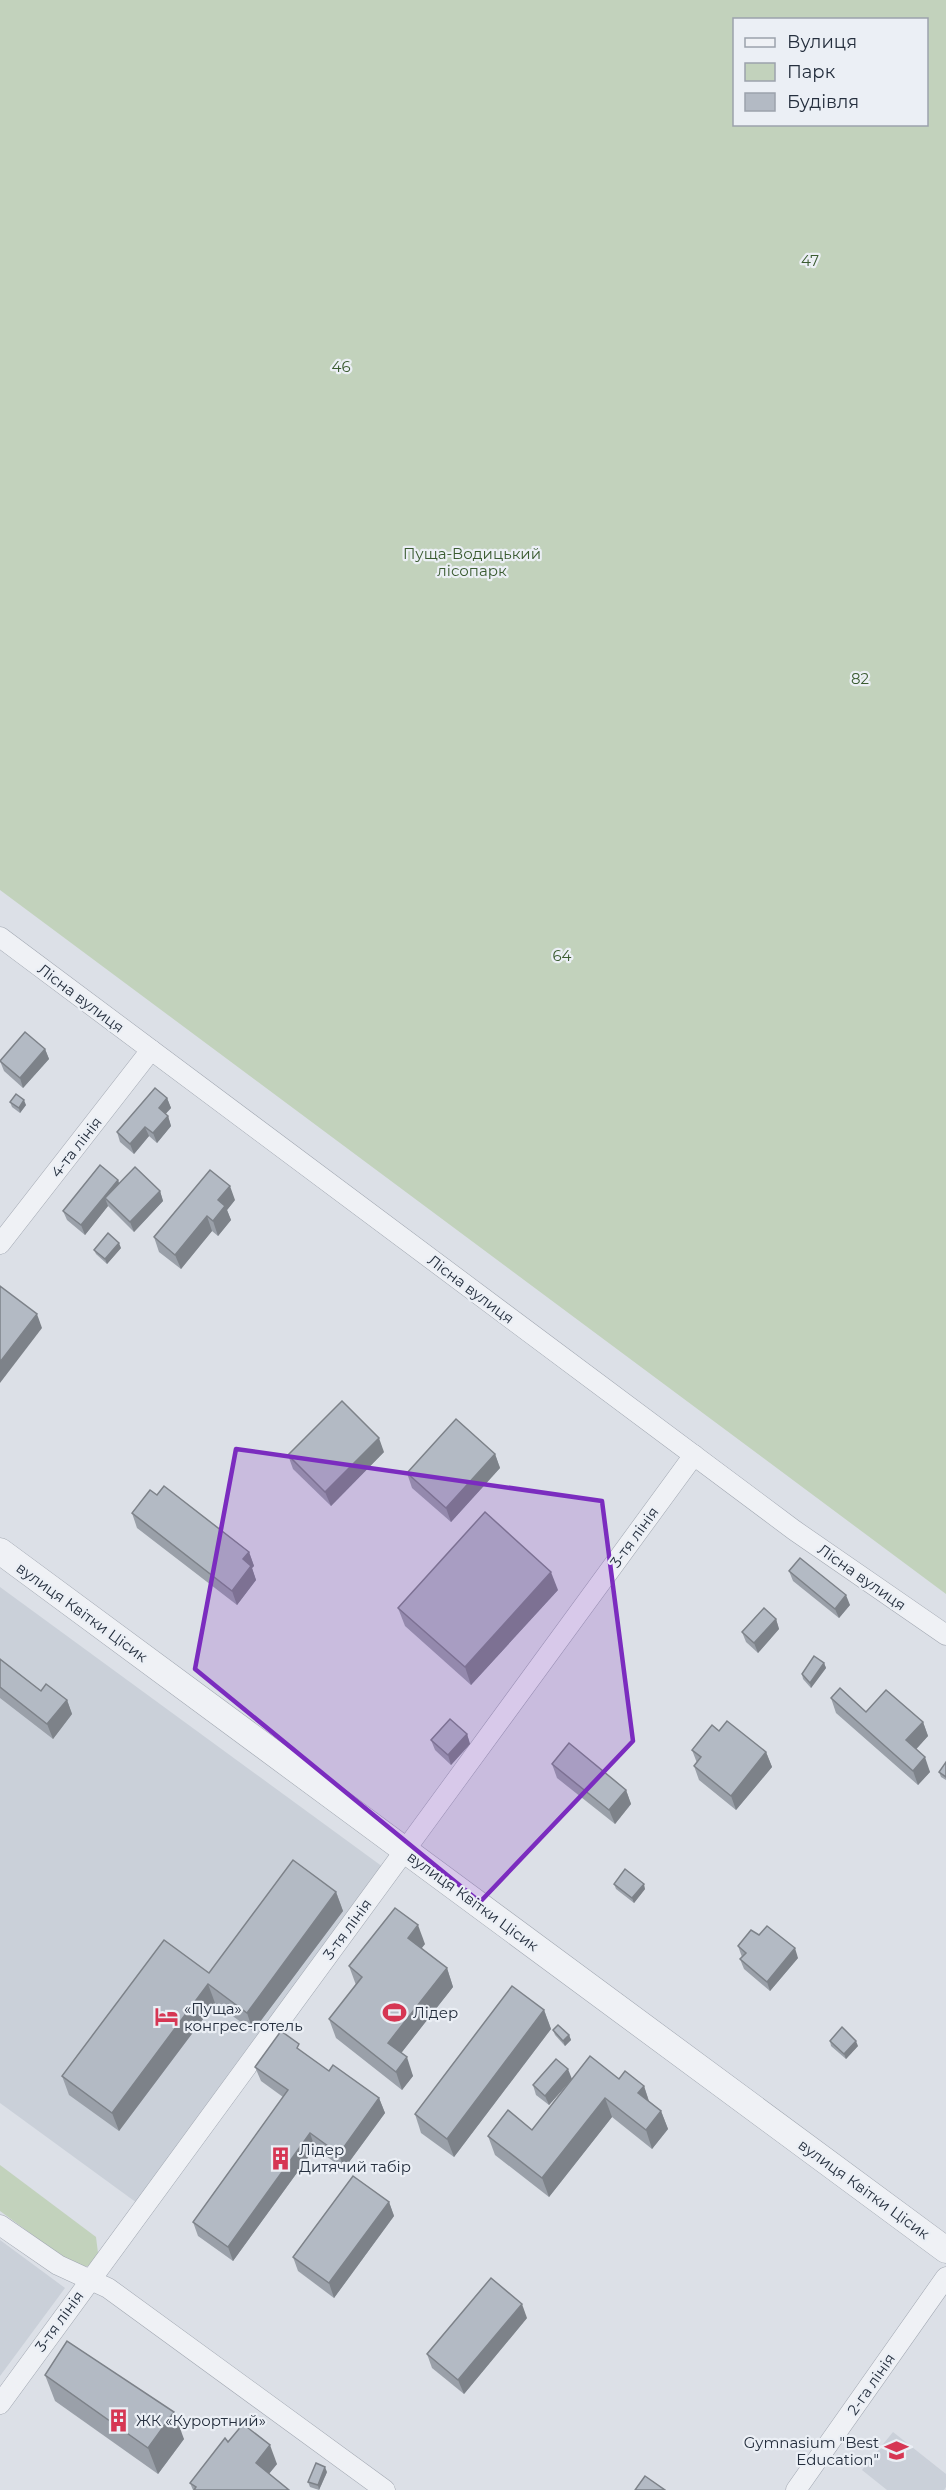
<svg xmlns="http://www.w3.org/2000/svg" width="946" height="2490" viewBox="0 0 946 2490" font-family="Montserrat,sans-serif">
<rect width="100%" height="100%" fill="#dce0e7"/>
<g fill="#cad0d9">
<polygon points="0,1587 383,1867 137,2203 0,2103"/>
<polygon points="0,2240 65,2288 0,2376"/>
<polygon points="893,2432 946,2474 946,2487 944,2490 887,2490 862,2470"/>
</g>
<g fill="#c2d2bc" fill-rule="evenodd">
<path d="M0,0H946V1594L0,890ZM734,20H926V124H734Z"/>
<polygon points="0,2165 96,2237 98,2253 90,2265 79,2269 0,2211"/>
</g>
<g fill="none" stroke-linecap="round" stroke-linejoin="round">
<defs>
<g id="minor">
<polyline points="0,937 794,1530 946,1635"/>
<polyline points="0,1244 151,1050"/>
<polyline points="0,2225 58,2265 108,2288 385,2490"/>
<polyline points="0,2404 694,1455"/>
<polyline points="796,2490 946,2277"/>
</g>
<polyline id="tertiary" points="0,1551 946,2250"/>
</defs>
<use href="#minor" stroke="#a1a7b1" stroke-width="21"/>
<use href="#tertiary" stroke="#a1a7b1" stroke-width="27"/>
<use href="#minor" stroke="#eff1f5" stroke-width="20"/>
<use href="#tertiary" stroke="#eff1f5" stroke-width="26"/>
</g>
<g fill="#9aa0a9">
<polygon points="45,1049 49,1059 23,1088 4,1071 0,1061"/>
<polygon points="167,1098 171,1108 165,1114 168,1116 171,1126 157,1143 149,1136 134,1154 120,1142 117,1132"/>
<polygon points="10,1102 26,1105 20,1113 12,1107"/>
<polygon points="118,1180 119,1183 160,1191 163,1201 134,1232 108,1206 85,1235 67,1220 63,1211"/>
<polygon points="235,1200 227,1210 231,1220 218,1236 212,1231 181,1269 159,1252 154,1237"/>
<polygon points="121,1248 107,1264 96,1254 94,1250"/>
<polygon points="384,1452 331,1506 293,1469 288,1455"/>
<polygon points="495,1454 500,1468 451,1522 412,1488 407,1473"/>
<polygon points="157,1495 249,1552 254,1566 252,1568 256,1580 237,1605 137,1528 132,1513"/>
<polygon points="789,1571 850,1605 839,1618 793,1581"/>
<polygon points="558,1590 471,1685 405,1626 398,1608"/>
<polygon points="776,1619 779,1629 758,1653 746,1642 742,1632"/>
<polygon points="0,1659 41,1691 67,1700 72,1714 53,1739 0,1698"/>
<polygon points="824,1663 826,1668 811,1688 803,1679 802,1674"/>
<polygon points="831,1698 866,1712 923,1722 928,1736 916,1749 930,1772 918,1785 836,1713"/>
<polygon points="719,1731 766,1752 772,1767 736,1810 699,1780 694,1766 697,1763 692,1750"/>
<polygon points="467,1734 470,1744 451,1765 435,1750 431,1740"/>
<polygon points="946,1762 946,1780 941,1777 939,1772"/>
<polygon points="552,1764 626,1790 631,1804 615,1824 557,1778"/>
<polygon points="614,1884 645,1889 634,1903 616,1889"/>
<polygon points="336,1892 343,1911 253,2031 215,2003 119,2131 69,2095 62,2076 209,1973"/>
<polygon points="759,1935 798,1958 770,1991 744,1969 740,1959 742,1957 738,1946"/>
<polygon points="425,1944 421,1948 447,1968 453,1987 401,2053 413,2076 402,2090 336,2038 329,2019 356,1985 349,1966"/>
<polygon points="544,2010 551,2029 454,2157 421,2133 415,2114"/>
<polygon points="553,2030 569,2035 571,2040 565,2046 555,2035"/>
<polygon points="830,2041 858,2046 846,2059 831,2046"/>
<polygon points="302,2052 329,2071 379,2098 385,2113 344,2169 315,2148 233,2261 198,2236 193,2222 283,2097 261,2081 255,2067"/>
<polygon points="572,2079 549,2105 536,2095 533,2085"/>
<polygon points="619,2079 644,2086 649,2101 661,2111 668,2129 652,2149 612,2117 549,2197 495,2155 488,2136 532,2130"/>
<polygon points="389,2202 394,2216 334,2298 298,2271 293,2257"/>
<polygon points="527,2318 464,2394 432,2368 427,2354"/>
<polygon points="45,2375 184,2439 158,2474 55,2401"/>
<polygon points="228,2442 277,2464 269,2474 289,2490 193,2490 190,2483"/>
<polygon points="327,2472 319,2490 310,2487 308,2482"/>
</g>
<g fill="#7d8289">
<polygon points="45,1049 49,1059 23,1088 20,1078"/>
<polygon points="167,1098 171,1108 162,1118 159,1108"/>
<polygon points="24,1100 26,1105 20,1113 19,1108"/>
<polygon points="168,1116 171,1126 157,1143 153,1133"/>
<polygon points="145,1127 149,1136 134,1154 130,1144"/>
<polygon points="118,1180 121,1190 105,1198 108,1206 85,1235 81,1225"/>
<polygon points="230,1186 235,1200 227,1210 231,1220 218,1236 213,1221 218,1200"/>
<polygon points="160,1191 163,1201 134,1232 130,1222"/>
<polygon points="207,1216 212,1231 181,1269 175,1255"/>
<polygon points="119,1243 121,1248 107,1264 105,1259"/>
<polygon points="37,1314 42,1328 0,1383 0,1362"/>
<polygon points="379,1438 384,1452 331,1506 325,1492"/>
<polygon points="495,1454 500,1468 451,1522 446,1508"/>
<polygon points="249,1552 254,1566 252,1568 256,1580 237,1605 232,1591 243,1559"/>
<polygon points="551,1572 558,1590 471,1685 465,1667"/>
<polygon points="846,1595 850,1605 839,1618 835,1609"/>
<polygon points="776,1619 779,1629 758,1653 754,1643"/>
<polygon points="824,1663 826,1668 811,1688 810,1683"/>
<polygon points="67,1700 72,1714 53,1739 47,1724"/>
<polygon points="923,1722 928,1736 911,1755 906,1740"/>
<polygon points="467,1734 470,1744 451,1765 448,1755"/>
<polygon points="766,1752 772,1767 736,1810 731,1796"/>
<polygon points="925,1757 930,1772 918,1785 913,1771"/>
<polygon points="626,1790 631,1804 615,1824 609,1810"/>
<polygon points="644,1884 645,1889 634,1903 632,1898"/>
<polygon points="336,1892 343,1911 253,2031 247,2013"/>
<polygon points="418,1925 425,1944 415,1957 408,1938"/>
<polygon points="795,1948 798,1958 770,1991 767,1982"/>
<polygon points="447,1968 453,1987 395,2061 388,2043"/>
<polygon points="208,1984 215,2003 119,2131 112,2113"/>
<polygon points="544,2010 551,2029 454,2157 447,2139"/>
<polygon points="569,2035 571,2040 565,2046 563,2041"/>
<polygon points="856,2041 858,2046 846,2059 844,2054"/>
<polygon points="407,2057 413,2076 402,2090 396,2072"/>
<polygon points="568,2069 572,2079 549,2105 545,2096"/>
<polygon points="644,2086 650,2105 638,2093"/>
<polygon points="379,2098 385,2113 344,2169 339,2154"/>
<polygon points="605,2098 612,2117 549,2197 542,2178"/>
<polygon points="661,2111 668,2129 652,2149 646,2130"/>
<polygon points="310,2133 315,2148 233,2261 228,2247"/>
<polygon points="389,2202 394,2216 334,2298 329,2283"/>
<polygon points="522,2304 527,2318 464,2394 458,2380"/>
<polygon points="174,2412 184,2439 158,2474 148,2448"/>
<polygon points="270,2445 277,2464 262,2482 256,2463"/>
<polygon points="325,2467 327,2472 319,2490 318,2485"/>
</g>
<g fill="#b3bac4" stroke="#7d8289" stroke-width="1.5">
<polygon points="25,1032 45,1049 20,1078 0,1061"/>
<polygon points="155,1088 167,1098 159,1108 168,1116 153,1133 145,1127 130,1144 117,1132"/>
<polygon points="16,1094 24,1100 19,1108 10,1102"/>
<polygon points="100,1165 118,1180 81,1225 63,1211"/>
<polygon points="135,1167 160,1191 130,1222 105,1198"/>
<polygon points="210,1170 230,1186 218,1200 225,1206 213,1221 207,1216 175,1255 154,1237"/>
<polygon points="108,1233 119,1243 105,1259 94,1250"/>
<polygon points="0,1286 37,1314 0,1362"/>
<polygon points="342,1401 379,1438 325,1492 288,1455"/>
<polygon points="456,1419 495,1454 446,1508 407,1473"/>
<polygon points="164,1486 249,1552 243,1559 251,1566 232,1591 132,1513 150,1490 157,1495"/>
<polygon points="485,1512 551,1572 465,1667 398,1608"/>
<polygon points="800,1558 846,1595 835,1609 789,1571"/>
<polygon points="764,1608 776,1619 754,1643 742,1632"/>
<polygon points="814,1656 824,1663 810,1683 802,1674"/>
<polygon points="0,1659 41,1691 46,1684 67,1700 47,1724 0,1687"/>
<polygon points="840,1688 866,1712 886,1690 923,1722 906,1740 925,1757 913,1771 831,1698"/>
<polygon points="450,1719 467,1734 448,1755 431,1740"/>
<polygon points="727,1721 766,1752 731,1796 694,1766 701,1757 692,1750 712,1725 719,1731"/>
<polygon points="569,1743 626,1790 609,1810 552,1764"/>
<polygon points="946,1762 946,1777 939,1772"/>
<polygon points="293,1860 336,1892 247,2013 208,1984 112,2113 62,2076 164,1940 209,1973"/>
<polygon points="625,1869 644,1884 632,1898 614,1884"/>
<polygon points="395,1908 418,1925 408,1938 447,1968 388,2043 407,2057 396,2072 329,2019 362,1977 349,1966"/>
<polygon points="767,1926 795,1948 767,1982 740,1959 746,1953 738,1946 751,1930 759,1935"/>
<polygon points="512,1986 544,2010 447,2139 415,2114"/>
<polygon points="558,2025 569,2035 563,2041 553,2030"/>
<polygon points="842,2027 856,2041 844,2054 830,2041"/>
<polygon points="281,2031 299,2044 297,2048 329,2071 333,2065 379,2098 339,2154 310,2133 228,2247 193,2222 288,2090 255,2067"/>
<polygon points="590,2056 619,2079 625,2071 644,2086 638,2093 661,2111 646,2130 605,2098 542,2178 488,2136 508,2110 532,2130"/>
<polygon points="556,2059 568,2069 545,2096 533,2085"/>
<polygon points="353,2176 389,2202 329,2283 293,2257"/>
<polygon points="491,2278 522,2304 458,2380 427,2354"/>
<polygon points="67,2341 174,2412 148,2448 45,2375"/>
<polygon points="243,2424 270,2445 256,2463 289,2490 194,2490 196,2487 190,2483 225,2438 228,2442"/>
<polygon points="316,2463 325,2467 318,2485 308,2482"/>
<polygon points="645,2476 665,2490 635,2490"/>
</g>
<path fill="#7b2cbf" fill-opacity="0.2" stroke="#7b2cbf" stroke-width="4.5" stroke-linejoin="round" d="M236,1449L602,1501L633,1741L480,1902L195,1669Z"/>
<defs>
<symbol id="stadium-bare" viewBox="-9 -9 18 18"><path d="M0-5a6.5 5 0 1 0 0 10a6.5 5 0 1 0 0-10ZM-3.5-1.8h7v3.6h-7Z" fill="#d63653" stroke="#ebeff5" stroke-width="2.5" paint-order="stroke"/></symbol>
<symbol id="hotel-bare" viewBox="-9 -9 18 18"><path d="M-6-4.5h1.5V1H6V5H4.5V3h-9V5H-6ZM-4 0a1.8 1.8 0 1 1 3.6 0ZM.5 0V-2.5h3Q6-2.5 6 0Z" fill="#d63653" stroke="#ebeff5" stroke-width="2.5" paint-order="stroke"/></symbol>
<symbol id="building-bare" viewBox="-9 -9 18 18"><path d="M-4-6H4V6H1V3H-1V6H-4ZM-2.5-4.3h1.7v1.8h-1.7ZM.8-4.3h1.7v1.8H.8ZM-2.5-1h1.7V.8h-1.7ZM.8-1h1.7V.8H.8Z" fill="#d63653" stroke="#ebeff5" stroke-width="2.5" paint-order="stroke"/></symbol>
<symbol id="school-bare" viewBox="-9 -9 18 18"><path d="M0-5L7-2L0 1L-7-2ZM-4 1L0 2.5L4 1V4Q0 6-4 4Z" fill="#d63653" stroke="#ebeff5" stroke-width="2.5" paint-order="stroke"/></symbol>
</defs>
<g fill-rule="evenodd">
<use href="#stadium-bare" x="378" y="1996" width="33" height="33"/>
<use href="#hotel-bare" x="150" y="2000" width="33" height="33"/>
<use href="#building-bare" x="264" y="2142" width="33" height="33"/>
<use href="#building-bare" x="102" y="2404" width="33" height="33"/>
<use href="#school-bare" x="880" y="2434" width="33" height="33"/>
</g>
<g text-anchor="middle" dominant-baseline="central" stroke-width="4.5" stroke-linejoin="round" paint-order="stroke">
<g font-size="15" fill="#3a5b31" stroke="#ebeff5">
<text x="810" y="260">47</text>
<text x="341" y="366">46</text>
<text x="472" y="553">Пуща-Водицький<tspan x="472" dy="17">лісопарк</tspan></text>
<text x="860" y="678">82</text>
<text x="562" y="955">64</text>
</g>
<g font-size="15" fill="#252f3e" stroke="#ebeff5">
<text transform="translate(81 998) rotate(37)">Лісна вулиця</text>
<text transform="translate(76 1147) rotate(-52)">4-та лінія</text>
<text transform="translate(471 1289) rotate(37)">Лісна вулиця</text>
<text transform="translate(634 1537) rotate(-54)">3-тя лінія</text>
<text transform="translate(862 1577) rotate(35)">Лісна вулиця</text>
<text transform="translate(82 1612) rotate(36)">вулиця Квітки Цісик</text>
<text transform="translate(473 1901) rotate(36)">вулиця Квітки Цісик</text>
<text transform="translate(347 1929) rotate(-54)">3-тя лінія</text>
<text transform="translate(864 2189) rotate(36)">вулиця Квітки Цісик</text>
<text transform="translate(59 2321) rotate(-54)">3-тя лінія</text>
<text transform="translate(871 2384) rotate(-55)">2-га лінія</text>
</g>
<g font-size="15" fill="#252f3e" stroke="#ebeff5" text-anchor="start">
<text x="184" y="2008">«Пуща»<tspan x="184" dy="17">конгрес-готель</tspan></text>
<text x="413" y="2012">Лідер</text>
<text x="299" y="2149">Лідер<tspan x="299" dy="17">Дитячий табір</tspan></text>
<text x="136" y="2420">ЖК «Курортний»</text>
<text x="879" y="2442" text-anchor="end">Gymnasium "Best<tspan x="879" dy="17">Education"</tspan></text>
</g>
</g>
<rect x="733" y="18" width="195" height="108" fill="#ebeff5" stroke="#9ca2ac" stroke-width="1.5"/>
<rect x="745" y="38" width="30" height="9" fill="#eff1f5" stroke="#9ca2ac" stroke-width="1.5"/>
<text x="787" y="48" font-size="18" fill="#252f3e">Вулиця</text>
<rect x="745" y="63" width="30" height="18" fill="#c2d2bc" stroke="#9ca2ac" stroke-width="1.5"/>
<text x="787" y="78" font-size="18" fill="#252f3e">Парк</text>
<rect x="745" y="93" width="30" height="18" fill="#b3bac4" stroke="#9ca2ac" stroke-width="1.5"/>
<text x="787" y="108" font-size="18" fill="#252f3e">Будівля</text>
</svg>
